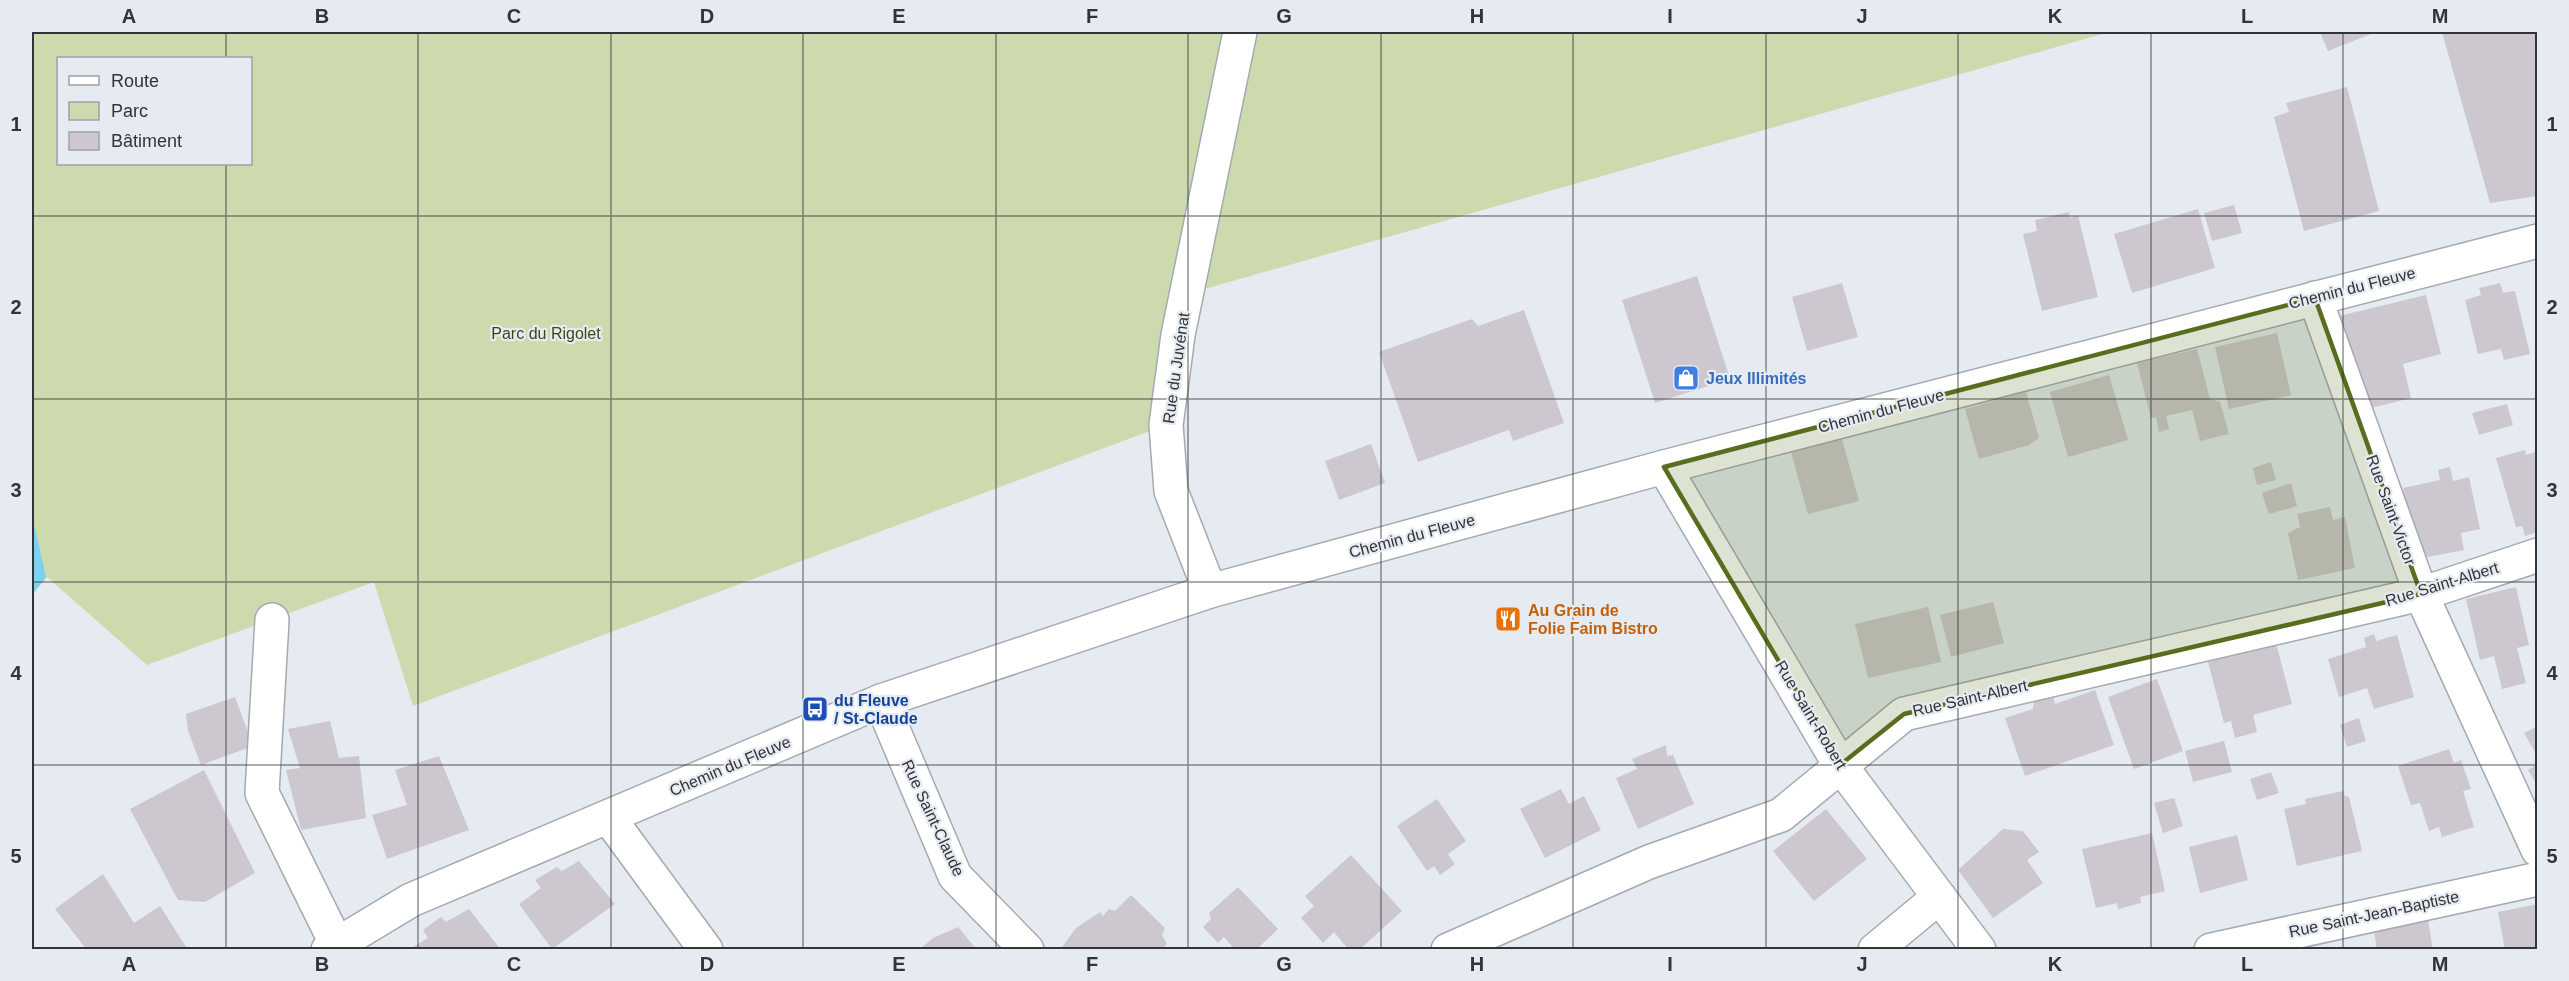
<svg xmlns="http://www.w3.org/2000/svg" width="2569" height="981" viewBox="0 0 2569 981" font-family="Helvetica,sans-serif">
<rect width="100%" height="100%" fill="#e5ebf1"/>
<path fill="#cddaae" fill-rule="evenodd" d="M32,32H2109L1187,294L1166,425L413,706L374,582L147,665L47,577L32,595ZM58,58H250V164H58Z"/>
<polygon fill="#7dd0f4" points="32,516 46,577 32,595"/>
<g fill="#cdc8cf">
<polygon points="2320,32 2370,32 2371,34 2328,51"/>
<polygon points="2442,32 2538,32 2538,196 2490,203"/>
<polygon points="2347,87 2379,211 2304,231 2274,117 2289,112 2286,103"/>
<polygon points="2234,205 2242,233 2212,241 2204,213"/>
<polygon points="2198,209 2215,268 2132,293 2114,234"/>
<polygon points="2069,212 2070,218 2078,215 2098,297 2042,311 2023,234 2037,231 2035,220"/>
<polygon points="1697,276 1730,379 1655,403 1622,300"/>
<polygon points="1842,283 1858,337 1807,351 1792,297"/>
<polygon points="2500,283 2503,293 2515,291 2530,354 2504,360 2501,349 2478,354 2465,300 2481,295 2479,288"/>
<polygon points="2426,295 2441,354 2403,364 2411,398 2363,410 2339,316"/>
<polygon points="1524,310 1564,423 1513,441 1509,430 1418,462 1379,352 1472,319 1478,326"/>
<polygon points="2277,333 2291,395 2229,409 2215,347"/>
<polygon points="2197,349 2210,399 2220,402 2229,434 2200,441 2192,410 2166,416 2169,429 2159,432 2156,417 2151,418 2137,363"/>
<polygon points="2109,375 2128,440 2068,457 2050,392"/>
<polygon points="2026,392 2039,438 2029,445 1979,459 1965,409"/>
<polygon points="2507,404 2513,425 2479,435 2472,413"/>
<polygon points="1842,439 1859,501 1808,514 1791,452"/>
<polygon points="1371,444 1385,483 1339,500 1325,461"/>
<polygon points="2525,450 2526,455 2538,451 2538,532 2525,536 2522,526 2516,527 2496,458"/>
<polygon points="2271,462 2276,480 2257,485 2253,468"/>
<polygon points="2450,467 2453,481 2469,477 2480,529 2461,533 2464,550 2417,559 2403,488 2440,480 2438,470"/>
<polygon points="2291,483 2297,506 2269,514 2262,493"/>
<polygon points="2330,507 2333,520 2345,517 2355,568 2298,580 2288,533 2300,527 2297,514"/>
<polygon points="2516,587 2529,645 2517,648 2526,683 2502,689 2494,656 2480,660 2466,599"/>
<polygon points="1993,602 2004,643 1951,657 1940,615"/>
<polygon points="1928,607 1941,662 1868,678 1855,624"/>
<polygon points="2374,634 2376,641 2397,635 2414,697 2374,709 2367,688 2339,697 2328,659 2366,647 2364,638"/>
<polygon points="2276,643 2292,704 2253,715 2257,732 2235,738 2231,721 2224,723 2208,662"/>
<polygon points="2157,679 2183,751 2134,769 2108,697"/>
<polygon points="2095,690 2114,745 2025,776 2005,718 2033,709 2034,701 2053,695 2055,704"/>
<polygon points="235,697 253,746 201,765 188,731 186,714"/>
<polygon points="2359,718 2366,741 2347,747 2340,725"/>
<polygon points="330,721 339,758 359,756 366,818 301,830 286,770 300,768 288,729"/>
<polygon points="2538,726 2538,757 2524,733"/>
<polygon points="2224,741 2232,772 2193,782 2185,751"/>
<polygon points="1666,745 1667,756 1673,755 1694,804 1638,829 1616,778 1637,769 1632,759"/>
<polygon points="2449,749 2454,763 2461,760 2471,789 2463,791 2474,827 2442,837 2439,827 2429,831 2420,803 2411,805 2398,766"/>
<polygon points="439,756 469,830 387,859 372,815 407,805 395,770"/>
<polygon points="2538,764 2538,787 2528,770"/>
<polygon points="204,770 255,873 205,902 178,900 130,809"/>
<polygon points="2271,772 2279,793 2257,800 2250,779"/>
<polygon points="1561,789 1569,804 1584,796 1601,830 1545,858 1520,809"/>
<polygon points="2343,791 2345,796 2349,797 2362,851 2297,866 2284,809 2306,804 2305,799"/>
<polygon points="2174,798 2183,826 2163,833 2154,803"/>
<polygon points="1437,799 1466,841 1448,854 1455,864 1440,875 1434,866 1427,871 1397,826"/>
<polygon points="1826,809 1867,859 1814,901 1773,851"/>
<polygon points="2003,829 2023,831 2039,852 2027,860 2043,883 1993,918 1958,870"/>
<polygon points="2152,833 2165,891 2140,897 2141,903 2118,909 2117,903 2096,908 2082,849"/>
<polygon points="2237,835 2248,880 2200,893 2189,847"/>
<polygon points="1351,855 1402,911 1359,950 1349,950 1334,932 1323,943 1301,918 1314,906 1305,896"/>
<polygon points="579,861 615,904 552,949 519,904 541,888 535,880 557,867 562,871"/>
<polygon points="103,874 134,923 160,906 188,950 87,950 55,909"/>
<polygon points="1238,887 1278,929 1256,950 1235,950 1224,937 1218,943 1203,927 1211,919 1209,913"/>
<polygon points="1131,895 1165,928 1162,935 1167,944 1161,950 1060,950 1076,928 1100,912 1103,916 1109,909 1115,911"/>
<polygon points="2538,904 2538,948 2505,950 2498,912"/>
<polygon points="469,909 501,950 408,950 428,938 423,930 441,917 446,922"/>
<polygon points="2428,920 2433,950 2377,950 2374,931"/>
<polygon points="958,927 977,950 919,950 933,938"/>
</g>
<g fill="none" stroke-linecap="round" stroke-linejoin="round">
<defs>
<g id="minor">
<polyline points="2315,298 2421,594 2538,850"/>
<polyline points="1664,467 1840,765 1979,950"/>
<polyline points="1210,591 1171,491 1166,425 1178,335 1240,32"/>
<polyline points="272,620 262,793 336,943 343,950"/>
<polyline points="881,701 955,876 1027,950"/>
<polyline points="609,818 706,950"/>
<polyline points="328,950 411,900 881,701 1210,591 1664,467 2538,241"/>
<polyline points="1448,950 1649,862 1781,815 1904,714 2421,594 2538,555"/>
<polyline points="1875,950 1939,897"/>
<polyline points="2211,950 2538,879"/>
</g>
</defs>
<use href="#minor" stroke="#a4aab0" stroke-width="36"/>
<use href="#minor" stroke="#fff" stroke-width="33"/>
</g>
<path fill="#586e1e" fill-opacity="0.2" stroke="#586e1e" stroke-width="4.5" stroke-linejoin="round" d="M2315,298L2421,594L1904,714L1840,765L1664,467Z"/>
<path fill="none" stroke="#323437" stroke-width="1.5" stroke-opacity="0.55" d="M226,32V58M418,32V950M611,32V950M803,32V950M996,32V950M1188,32V950M1381,32V950M1573,32V950M1766,32V950M1958,32V950M2151,32V950M2343,32V950M226,164V950M32,216H2538M32,399H2538M32,582H2538M32,765H2538"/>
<defs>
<symbol id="shop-square" viewBox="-11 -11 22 22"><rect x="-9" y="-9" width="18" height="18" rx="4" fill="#3f7fe0" stroke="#e5ebf1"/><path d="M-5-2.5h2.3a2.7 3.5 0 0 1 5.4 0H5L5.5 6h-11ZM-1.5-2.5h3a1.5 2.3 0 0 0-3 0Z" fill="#fff"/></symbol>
<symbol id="restaurant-square" viewBox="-11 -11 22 22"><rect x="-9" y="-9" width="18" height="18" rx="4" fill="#e8710a" stroke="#e5ebf1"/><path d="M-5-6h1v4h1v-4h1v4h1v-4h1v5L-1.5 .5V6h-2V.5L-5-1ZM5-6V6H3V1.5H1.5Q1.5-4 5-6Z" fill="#fff"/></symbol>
<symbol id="bus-square" viewBox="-11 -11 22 22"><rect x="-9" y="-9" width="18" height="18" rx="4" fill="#1a4fb4" stroke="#e5ebf1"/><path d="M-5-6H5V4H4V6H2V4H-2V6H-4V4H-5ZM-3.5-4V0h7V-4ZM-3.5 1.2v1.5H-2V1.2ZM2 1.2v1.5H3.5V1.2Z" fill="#fff"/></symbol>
</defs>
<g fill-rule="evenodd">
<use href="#shop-square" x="1671" y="363" width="30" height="30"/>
<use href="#restaurant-square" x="1493" y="604" width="30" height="30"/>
<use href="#bus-square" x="800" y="694" width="30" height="30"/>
</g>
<g text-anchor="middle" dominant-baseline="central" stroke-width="4.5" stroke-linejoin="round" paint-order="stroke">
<g font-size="16" fill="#323437" stroke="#e5ebf1">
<text transform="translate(2352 288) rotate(-14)">Chemin du Fleuve</text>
<text transform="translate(1176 368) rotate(-82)">Rue du Juvénat</text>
<text transform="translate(1881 411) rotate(-15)">Chemin du Fleuve</text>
<text transform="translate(2391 510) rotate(70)">Rue Saint-Victor</text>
<text transform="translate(1412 536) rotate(-15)">Chemin du Fleuve</text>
<text transform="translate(2442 584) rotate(-17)">Rue Saint-Albert</text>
<text transform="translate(1970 698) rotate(-13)">Rue Saint-Albert</text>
<text transform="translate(1811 715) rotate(59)">Rue Saint-Robert</text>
<text transform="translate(730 766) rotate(-23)">Chemin du Fleuve</text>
<text transform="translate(933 818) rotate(65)">Rue Saint-Claude</text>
<text transform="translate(2374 914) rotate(-12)">Rue Saint-Jean-Baptiste</text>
</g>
<g font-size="16" fill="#3c4714" stroke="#e5ebf1">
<text x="546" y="333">Parc du Rigolet</text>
</g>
<g font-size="16" font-weight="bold" fill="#366cbe" stroke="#e5ebf1" text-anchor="start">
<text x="1706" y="378">Jeux Illimités</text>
</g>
<g font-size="16" font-weight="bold" fill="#c56008" stroke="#e5ebf1" text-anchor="start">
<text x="1528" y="610">Au Grain de<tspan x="1528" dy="18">Folie Faim Bistro</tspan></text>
</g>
<g font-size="16" font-weight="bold" fill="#164399" stroke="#e5ebf1" text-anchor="start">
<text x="834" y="700">du Fleuve<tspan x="834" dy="18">/ St-Claude</tspan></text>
</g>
</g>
<rect width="2569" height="981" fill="none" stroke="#e5ebf1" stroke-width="66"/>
<rect x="57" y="57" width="195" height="108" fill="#e5ebf1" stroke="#9da2a7" stroke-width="1.5"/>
<rect x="69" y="76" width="30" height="9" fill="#ffffff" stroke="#9da2a7" stroke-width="1.5"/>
<text x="111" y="87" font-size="18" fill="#323437">Route</text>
<rect x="69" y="102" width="30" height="18" fill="#cddaae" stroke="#9da2a7" stroke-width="1.5"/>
<text x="111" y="117" font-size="18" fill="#323437">Parc</text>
<rect x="69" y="132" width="30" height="18" fill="#cdc8cf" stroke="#9da2a7" stroke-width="1.5"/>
<text x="111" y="147" font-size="18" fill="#323437">Bâtiment</text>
<rect x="33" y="33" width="2503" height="915" fill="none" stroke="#323437" stroke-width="2"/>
<g font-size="20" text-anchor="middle" font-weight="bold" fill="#323437">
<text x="129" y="23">A</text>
<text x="322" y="23">B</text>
<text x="514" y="23">C</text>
<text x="707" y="23">D</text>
<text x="899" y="23">E</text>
<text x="1092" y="23">F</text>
<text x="1284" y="23">G</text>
<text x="1477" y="23">H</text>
<text x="1670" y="23">I</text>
<text x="1862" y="23">J</text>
<text x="2055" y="23">K</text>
<text x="2247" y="23">L</text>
<text x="2440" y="23">M</text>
<text x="16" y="131">1</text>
<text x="2552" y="131">1</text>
<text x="16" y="314">2</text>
<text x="2552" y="314">2</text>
<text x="16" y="497">3</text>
<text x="2552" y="497">3</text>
<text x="16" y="680">4</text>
<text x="2552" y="680">4</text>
<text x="16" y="863">5</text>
<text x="2552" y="863">5</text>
<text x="129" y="971">A</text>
<text x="322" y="971">B</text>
<text x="514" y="971">C</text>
<text x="707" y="971">D</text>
<text x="899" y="971">E</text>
<text x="1092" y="971">F</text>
<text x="1284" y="971">G</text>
<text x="1477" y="971">H</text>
<text x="1670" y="971">I</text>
<text x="1862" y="971">J</text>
<text x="2055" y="971">K</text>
<text x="2247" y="971">L</text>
<text x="2440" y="971">M</text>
</g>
</svg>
